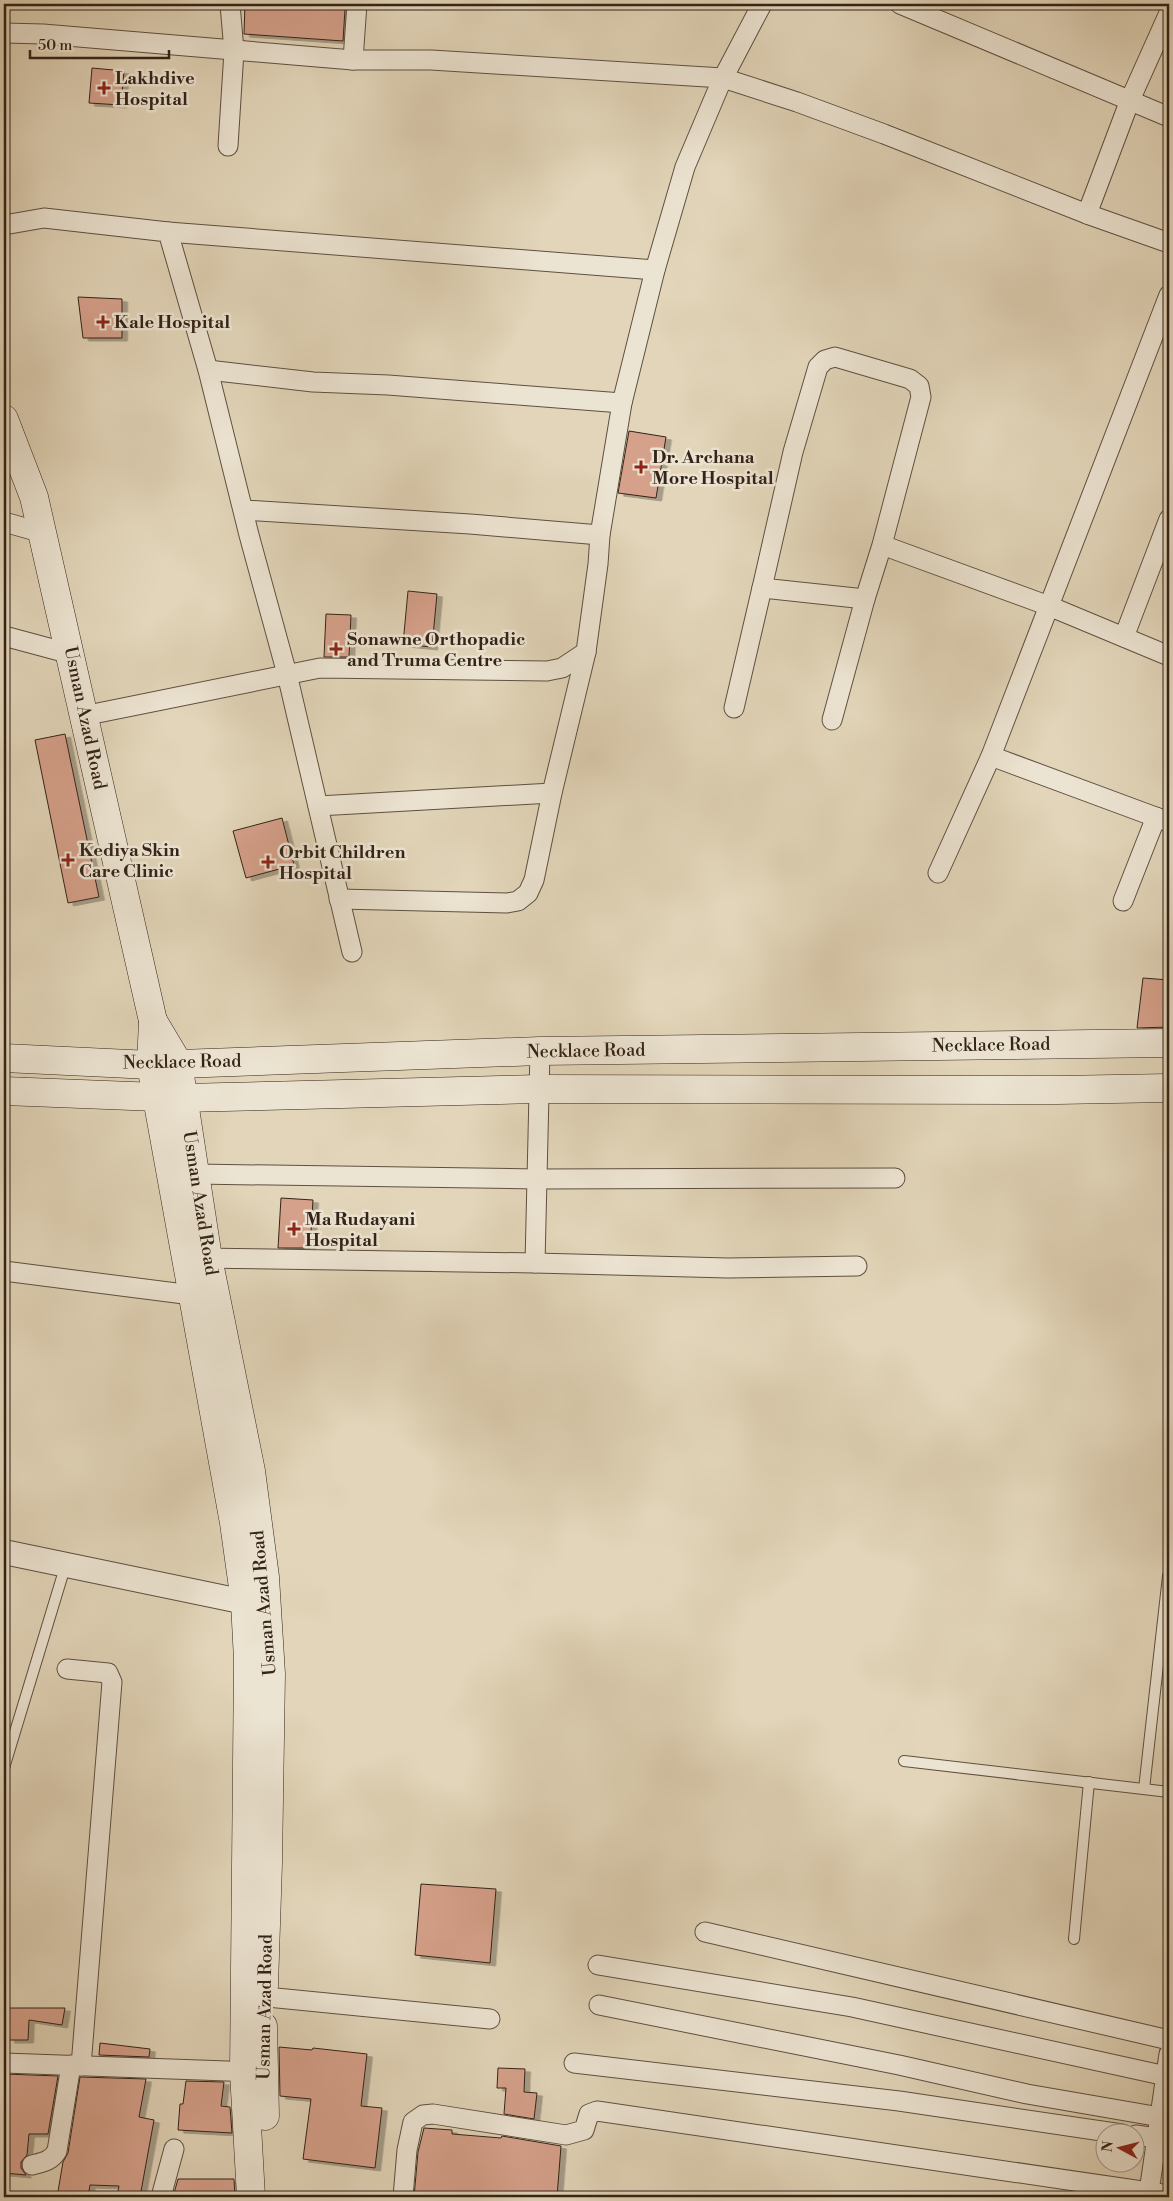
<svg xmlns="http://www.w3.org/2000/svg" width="1173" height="2201" viewBox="0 0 1173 2201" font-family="'Libre Bodoni',serif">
<defs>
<filter id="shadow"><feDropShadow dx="5.5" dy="3" stdDeviation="0" flood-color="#0004"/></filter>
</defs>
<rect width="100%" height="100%" fill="#e2d5b9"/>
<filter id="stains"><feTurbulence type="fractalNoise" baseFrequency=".004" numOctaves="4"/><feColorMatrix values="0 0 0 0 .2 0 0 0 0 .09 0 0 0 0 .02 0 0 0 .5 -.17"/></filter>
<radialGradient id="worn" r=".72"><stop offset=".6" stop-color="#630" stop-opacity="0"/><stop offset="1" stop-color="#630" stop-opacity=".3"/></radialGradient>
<g fill="#d6a18b" stroke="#332318" filter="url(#shadow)">
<polygon points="245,4 304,4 303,6 345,9 343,41 244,34"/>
<polygon points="92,68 124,71 121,105 89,103"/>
<polygon points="78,297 122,299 122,338 83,338"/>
<polygon points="629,431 666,437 656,498 618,493"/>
<polygon points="408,591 437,594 432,647 403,644"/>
<polygon points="326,614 351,615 349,657 324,657"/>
<polygon points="65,734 99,897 68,903 35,740"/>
<polygon points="282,818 294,865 246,878 233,831"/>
<polygon points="1143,978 1169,980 1169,1027 1137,1028"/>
<polygon points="281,1198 313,1200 310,1248 278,1248"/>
<polygon points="421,1884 496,1889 490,1963 415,1955"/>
<polygon points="4,2007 10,2008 65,2008 62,2025 29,2020 28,2040 9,2040 9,2035 4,2034"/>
<polygon points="100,2043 150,2049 149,2057 99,2055"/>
<polygon points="279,2047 312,2050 313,2048 367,2054 361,2106 382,2108 375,2168 303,2159 311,2099 280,2096"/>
<polygon points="498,2068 525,2069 524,2092 537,2093 534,2119 504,2114 506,2088 497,2088"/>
<polygon points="4,2074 58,2076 48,2134 29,2134 27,2155 21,2162 21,2168 26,2175 4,2173"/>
<polygon points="80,2077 146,2079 139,2117 154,2120 140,2197 117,2197 119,2186 90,2185 88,2197 57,2197 63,2162 68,2153"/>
<polygon points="186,2081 224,2082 221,2106 230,2107 232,2133 178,2130 180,2104 183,2104"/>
<polygon points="424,2128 452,2130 452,2134 501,2138 502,2136 561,2146 557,2197 414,2197 418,2152"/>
<polygon points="178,2179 234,2179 235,2197 173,2197"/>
</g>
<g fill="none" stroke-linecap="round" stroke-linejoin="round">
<defs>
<g id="service">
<polyline points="904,1761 1169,1792"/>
<polyline points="4,1768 66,1564"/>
<polyline points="1144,1789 1168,1576"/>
<polyline points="1074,1939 1089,1782"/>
</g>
<g id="minor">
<polyline points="900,4 1169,117"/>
<polyline points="4,33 43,34 353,60 431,60 723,78 797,102 884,134 1087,214 1169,243"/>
<polyline points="353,60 357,4"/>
<polyline points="228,146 234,51 230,4"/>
<polyline points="1087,214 1130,100 1169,13"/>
<polyline points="4,225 44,218 168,232 208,370 249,535 287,674 352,952"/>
<polyline points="168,232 655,270"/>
<polyline points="208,370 313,382 388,385 622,403"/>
<polyline points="244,510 470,524 600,535"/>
<polyline points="4,522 43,533"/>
<polyline points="882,545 921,397 919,386 910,379 835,357 825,360 818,367 793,452 762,588 865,599 882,545 1049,606 1169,656"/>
<polyline points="4,636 71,654"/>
<polyline points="1124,637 1169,519"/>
<polyline points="734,708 762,588"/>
<polyline points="83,716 320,668 547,671 562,668 586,652 598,564 600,535 622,403 655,270 685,167 721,82 762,4"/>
<polyline points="832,720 865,599"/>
<polyline points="991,756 1169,822"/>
<polyline points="318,806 552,793"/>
<polyline points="938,873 991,756 1169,295"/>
<polyline points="339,899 507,903 518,901 528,893 534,880 552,793 586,652"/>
<polyline points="1123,901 1156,817"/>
<polyline points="195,1174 537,1179 895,1178"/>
<polyline points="197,1258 535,1263 728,1268 857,1266"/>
<polyline points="535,1263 540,1051"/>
<polyline points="4,1271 192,1295"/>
<polyline points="67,1669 108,1673 112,1682 81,2066"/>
<polyline points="705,1932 1169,2040"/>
<polyline points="598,1965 852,2007 1166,2076"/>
<polyline points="246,1995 490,2019"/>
<polyline points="599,2005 899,2065 1027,2094 1160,2117"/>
<polyline points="1169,2054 1149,2192 1169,2195"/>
<polyline points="4,2063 255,2072"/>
<polyline points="574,2063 899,2101 1122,2134"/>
<polyline points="1136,2135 1156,2138"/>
<path d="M32,2165C44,2162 51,2161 57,2151L71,2065"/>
<polyline points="161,2197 174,2149"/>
<polyline points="403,2197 407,2150 413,2122 423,2115 433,2114 566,2135 584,2130 589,2114 597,2111 1149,2192"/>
</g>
<polyline id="tertiary" points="4,1552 245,1602"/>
<g id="secondary">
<polyline points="4,419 34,497 153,1021 151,1065 234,1523 245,1602 248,1660 244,2072 251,2197"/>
<polyline points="153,1021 178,1063 208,1258 251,1471 265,1577 271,1674 268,1863 264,1986"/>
<polyline points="4,1058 151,1065 540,1051 1169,1043"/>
<polyline points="4,1091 183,1098 539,1089 1058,1090 1169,1088"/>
<polyline points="263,2026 265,2116"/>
</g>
</defs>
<use href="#service" stroke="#5f5040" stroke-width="12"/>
<use href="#minor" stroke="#5f5040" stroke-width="21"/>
<use href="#tertiary" stroke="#5f5040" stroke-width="26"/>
<use href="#secondary" stroke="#332318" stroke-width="29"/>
<use href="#service" stroke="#ece4d2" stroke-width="10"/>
<use href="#minor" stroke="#ece4d2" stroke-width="19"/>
<use href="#tertiary" stroke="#ece4d2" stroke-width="24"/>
<use href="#secondary" stroke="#ece4d2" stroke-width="28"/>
</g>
<g fill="#8f2418" stroke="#ece4d2" stroke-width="2">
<path d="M101.5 80.5h5v5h5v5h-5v5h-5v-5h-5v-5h5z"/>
<path d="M100.5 314.5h5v5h5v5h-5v5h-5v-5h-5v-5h5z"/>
<path d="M638.5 459.5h5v5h5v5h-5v5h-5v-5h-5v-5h5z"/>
<path d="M333.5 641.5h5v5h5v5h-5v5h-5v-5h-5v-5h5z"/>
<path d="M65.5 852.5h5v5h5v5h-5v5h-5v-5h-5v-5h5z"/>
<path d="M265.5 854.5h5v5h5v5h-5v5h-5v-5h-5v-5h5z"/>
<path d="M291.5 1221.5h5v5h5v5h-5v5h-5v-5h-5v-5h5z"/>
</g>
<g text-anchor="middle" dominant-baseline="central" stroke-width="5" stroke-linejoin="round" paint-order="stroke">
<g font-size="18" font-weight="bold" fill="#332318" stroke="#ece4d2" text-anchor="start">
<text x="115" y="78">Lakhdive<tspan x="115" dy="21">Hospital</tspan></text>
<text x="114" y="322">Kale Hospital</text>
<text x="652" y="457">Dr. Archana<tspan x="652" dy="21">More Hospital</tspan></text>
<text x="347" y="639">Sonawne Orthopadic<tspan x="347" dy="21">and Truma Centre</tspan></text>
<text x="79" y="850">Kediya Skin<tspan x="79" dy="21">Care Clinic</tspan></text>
<text x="279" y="852">Orbit Children<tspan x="279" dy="21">Hospital</tspan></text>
<text x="305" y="1219">Ma Rudayani<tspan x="305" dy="21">Hospital</tspan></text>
</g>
<g font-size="18" fill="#332318" stroke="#ece4d2">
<text transform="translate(85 718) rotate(78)">Usman Azad Road</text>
<text transform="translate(991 1045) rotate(-1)">Necklace Road</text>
<text transform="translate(586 1051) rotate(-1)">Necklace Road</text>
<text transform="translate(182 1062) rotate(-1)">Necklace Road</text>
<text transform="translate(200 1203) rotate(81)">Usman Azad Road</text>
<text transform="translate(264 1603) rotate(-95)">Usman Azad Road</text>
<text transform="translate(265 2007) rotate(-89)">Usman Azad Road</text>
</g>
</g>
<rect width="1173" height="2201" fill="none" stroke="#e2d5b9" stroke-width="20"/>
<rect x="5" y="5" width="1163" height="2191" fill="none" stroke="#332318" stroke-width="2.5"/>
<rect x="10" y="10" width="1153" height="2181" fill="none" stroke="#332318"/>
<g transform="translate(1120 2148) rotate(277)"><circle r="24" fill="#ece4d2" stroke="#a29788"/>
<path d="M0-4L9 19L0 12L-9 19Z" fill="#8f2418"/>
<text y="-8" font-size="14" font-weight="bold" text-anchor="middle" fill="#332318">N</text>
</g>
<path d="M30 50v8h139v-8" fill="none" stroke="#332318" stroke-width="2.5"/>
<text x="38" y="50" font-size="15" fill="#332318" stroke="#ece4d2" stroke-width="4" paint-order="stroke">50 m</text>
<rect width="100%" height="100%" filter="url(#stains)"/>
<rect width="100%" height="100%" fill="url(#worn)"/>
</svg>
